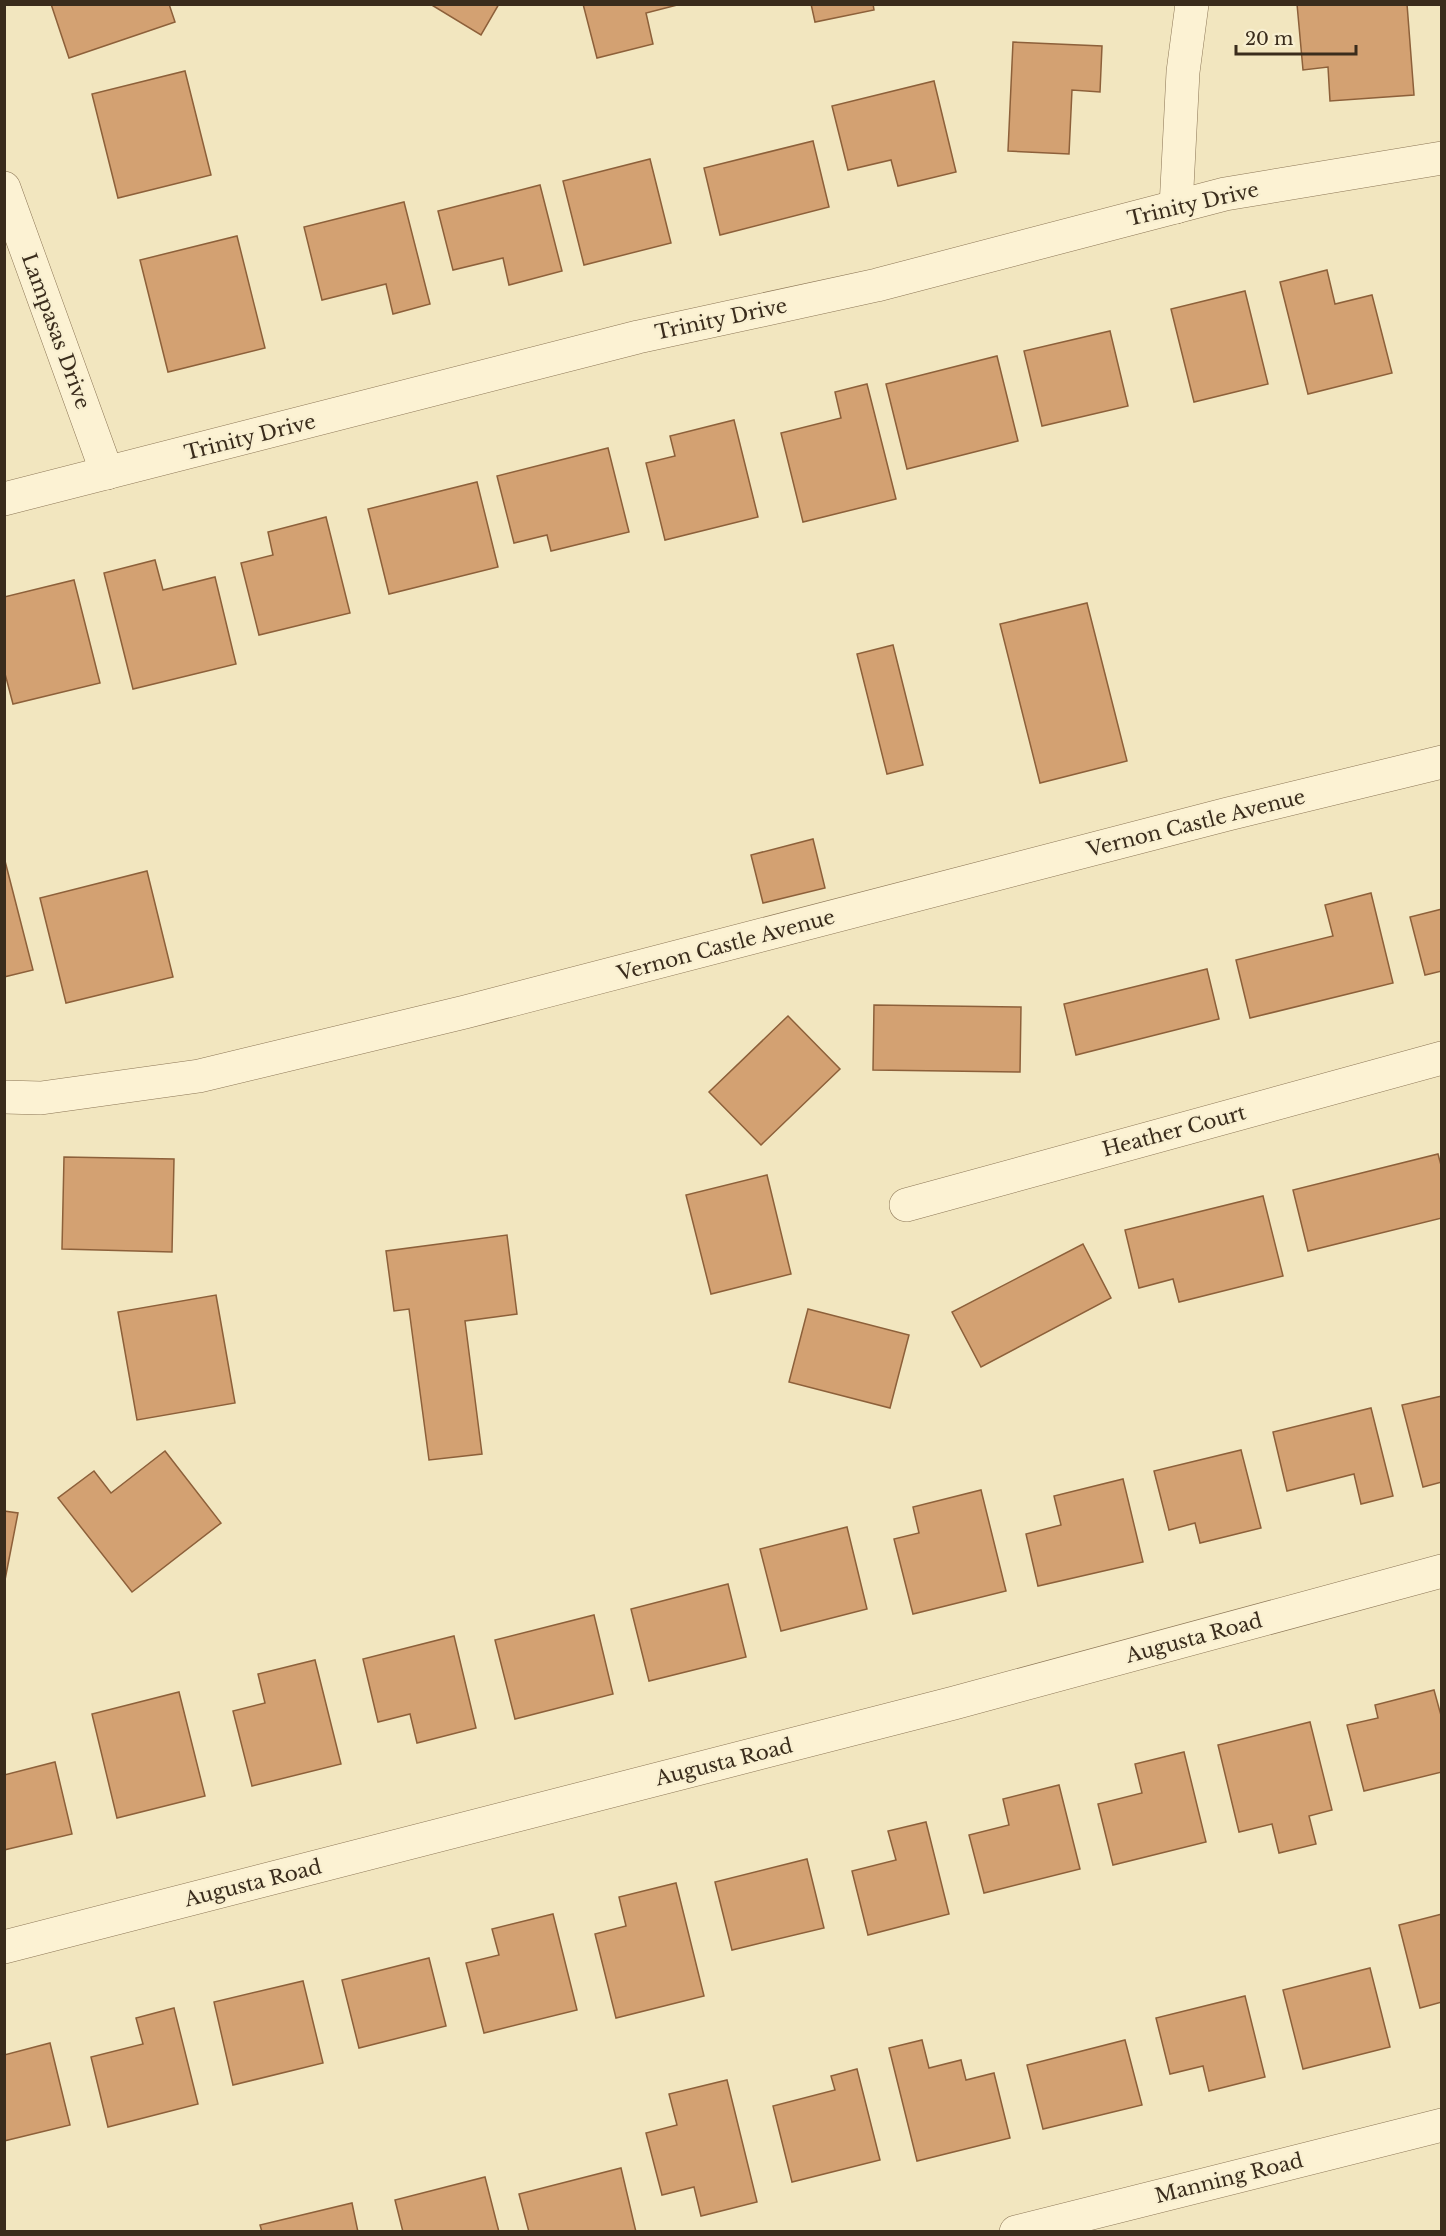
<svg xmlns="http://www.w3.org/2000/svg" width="1446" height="2236" viewBox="0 0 1446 2236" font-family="'Libre Baskerville',serif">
<rect width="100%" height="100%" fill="#f2e6bf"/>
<g fill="#d3a172" stroke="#8d603a" stroke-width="1.5">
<polygon points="51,4 169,4 175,22 69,58"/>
<polygon points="430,4 499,4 481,35"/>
<polygon points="583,4 681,4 646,13 653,44 597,58"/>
<polygon points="811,4 873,4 874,10 815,22"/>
<polygon points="1297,4 1407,4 1414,95 1330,101 1328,67 1303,70"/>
<polygon points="1013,42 1102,46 1100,92 1072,90 1069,154 1008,151"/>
<polygon points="185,71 211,175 118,198 92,94"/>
<polygon points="934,81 956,172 898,186 891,160 848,170 832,106"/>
<polygon points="813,141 829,207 720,235 704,168"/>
<polygon points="650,159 671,243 584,265 563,181"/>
<polygon points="540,185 562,271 509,285 503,258 453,270 438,211"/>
<polygon points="404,202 430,304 393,314 386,284 322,300 304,227"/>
<polygon points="237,236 265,348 168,372 140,260"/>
<polygon points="1327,270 1335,304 1372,295 1392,373 1308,394 1280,282"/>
<polygon points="1245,291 1268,384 1194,402 1171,309"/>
<polygon points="1110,331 1128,406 1042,426 1024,351"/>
<polygon points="997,356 1018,441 907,469 886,384"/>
<polygon points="867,384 896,499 803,522 781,433 841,418 835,392"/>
<polygon points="734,420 758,517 665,540 646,463 675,456 670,436"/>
<polygon points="608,448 629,532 551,551 547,535 514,543 497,476"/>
<polygon points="477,482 498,567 389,594 368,509"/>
<polygon points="326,517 350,613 259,635 241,563 273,555 268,532"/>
<polygon points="155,560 163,590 215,577 236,664 133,689 104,573"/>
<polygon points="74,580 100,683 13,704 4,670 4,597"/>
<polygon points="1087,603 1127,761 1040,783 1000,624"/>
<polygon points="893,645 923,765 887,774 857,654"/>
<polygon points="813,839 825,888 763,903 751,855"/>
<polygon points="4,857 33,970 4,977"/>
<polygon points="147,871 173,977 66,1003 40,898"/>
<polygon points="1371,893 1393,983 1250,1018 1236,960 1333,936 1325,905"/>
<polygon points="1442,909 1442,971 1425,975 1410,917"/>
<polygon points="1207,969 1219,1019 1076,1055 1064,1004"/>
<polygon points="874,1005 1021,1007 1020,1072 873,1070"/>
<polygon points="788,1016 840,1069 761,1145 709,1092"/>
<polygon points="1438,1154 1442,1169 1442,1218 1308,1251 1293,1190"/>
<polygon points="64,1157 174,1159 172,1252 62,1249"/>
<polygon points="767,1175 791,1274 711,1294 686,1195"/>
<polygon points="1263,1196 1283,1276 1179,1302 1173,1279 1139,1288 1125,1230"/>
<polygon points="507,1235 517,1314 465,1321 482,1454 429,1460 409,1309 394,1311 386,1251"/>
<polygon points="1083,1244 1111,1298 981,1367 952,1312"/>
<polygon points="216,1295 235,1403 137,1420 118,1312"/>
<polygon points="808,1309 909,1335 890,1408 789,1382"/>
<polygon points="1442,1396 1442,1482 1423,1487 1402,1405"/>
<polygon points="1371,1408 1393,1496 1361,1504 1354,1474 1287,1491 1273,1432"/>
<polygon points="1241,1450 1261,1528 1200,1543 1195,1523 1169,1530 1154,1471"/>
<polygon points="165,1451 221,1523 132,1592 58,1498 94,1471 111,1493"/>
<polygon points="1123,1479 1143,1562 1038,1586 1026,1534 1061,1525 1054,1496"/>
<polygon points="981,1490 1006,1591 913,1614 894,1539 919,1533 913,1507"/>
<polygon points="4,1511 18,1513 4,1585"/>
<polygon points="847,1527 867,1609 781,1631 760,1549"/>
<polygon points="728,1584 746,1657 649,1681 631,1609"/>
<polygon points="594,1615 613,1694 515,1719 495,1640"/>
<polygon points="454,1636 476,1728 417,1743 410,1714 378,1722 363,1659"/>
<polygon points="315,1660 341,1764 252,1786 233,1711 265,1703 258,1674"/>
<polygon points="1434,1690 1442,1719 1442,1772 1364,1791 1347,1725 1378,1718 1375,1705"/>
<polygon points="179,1692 205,1796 117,1818 92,1714"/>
<polygon points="1310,1722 1332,1810 1309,1816 1316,1844 1279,1853 1272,1824 1239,1832 1218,1745"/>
<polygon points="1184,1752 1206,1842 1113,1865 1098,1804 1142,1793 1135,1764"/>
<polygon points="55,1762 72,1834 4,1850 4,1775"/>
<polygon points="1059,1785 1080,1869 984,1893 969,1835 1009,1825 1003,1799"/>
<polygon points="926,1822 949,1914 868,1935 852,1871 896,1860 888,1831"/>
<polygon points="807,1859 824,1928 732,1950 715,1882"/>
<polygon points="676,1883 704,1996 616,2018 595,1934 626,1926 619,1897"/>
<polygon points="553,1914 577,2010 484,2033 466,1963 499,1955 492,1929"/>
<polygon points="1442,1914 1442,2002 1420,2008 1399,1925"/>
<polygon points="429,1958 446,2026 359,2048 342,1980"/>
<polygon points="1370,1968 1390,2047 1303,2069 1283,1990"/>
<polygon points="303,1981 323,2063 233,2085 214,2002"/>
<polygon points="1245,1996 1265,2077 1209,2091 1203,2066 1170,2074 1156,2018"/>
<polygon points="174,2008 198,2104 108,2127 91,2057 143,2044 136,2018"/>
<polygon points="922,2040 929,2068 961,2060 966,2080 994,2073 1010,2138 917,2161 889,2048"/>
<polygon points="1125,2040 1142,2105 1043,2129 1027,2065"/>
<polygon points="50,2043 70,2125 4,2141 4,2055"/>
<polygon points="857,2069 880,2160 792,2182 773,2106 835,2090 831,2076"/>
<polygon points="727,2080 757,2202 701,2216 694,2187 662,2195 646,2133 677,2125 669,2094"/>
<polygon points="621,2168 636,2232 529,2232 519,2194"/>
<polygon points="485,2177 499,2232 403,2232 395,2200"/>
<polygon points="352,2203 358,2232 262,2232 260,2225"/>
</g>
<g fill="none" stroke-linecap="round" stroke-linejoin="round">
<defs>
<g id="minor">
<polyline points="4,188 107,473"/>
<polyline points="1176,207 1183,72 1192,4"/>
<polyline points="4,499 638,337 877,285 1225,194 1442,158"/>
<polyline points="4,1097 41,1098 199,1076 465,1012 1228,814 1442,762"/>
<polyline points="906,1205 1442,1058"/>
<polyline points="4,1947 954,1703 1442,1571"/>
<polyline points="1016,2232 1442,2125"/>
</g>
</defs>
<use href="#minor" stroke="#8c7656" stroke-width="34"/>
<use href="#minor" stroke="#fcf2d3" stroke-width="33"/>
</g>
<g text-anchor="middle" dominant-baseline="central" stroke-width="4.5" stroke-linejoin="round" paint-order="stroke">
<g font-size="20" fill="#3a2c1c" stroke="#f8efd0">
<text transform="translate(1193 204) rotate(-13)">Trinity Drive</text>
<text transform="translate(721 319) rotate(-12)">Trinity Drive</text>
<text transform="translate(56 331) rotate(70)">Lampasas Drive</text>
<text transform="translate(250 437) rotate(-14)">Trinity Drive</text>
<text transform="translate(1196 823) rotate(-14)">Vernon Castle Avenue</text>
<text transform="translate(726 945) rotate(-15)">Vernon Castle Avenue</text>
<text transform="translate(1174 1131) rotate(-15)">Heather Court</text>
<text transform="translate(1194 1638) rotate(-15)">Augusta Road</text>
<text transform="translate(724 1762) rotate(-14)">Augusta Road</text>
<text transform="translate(253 1883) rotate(-14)">Augusta Road</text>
<text transform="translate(1229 2178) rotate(-14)">Manning Road</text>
</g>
</g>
<rect width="1446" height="2236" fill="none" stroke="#3a2c1c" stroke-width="12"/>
<path d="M1236 45v9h120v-9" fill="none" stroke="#3a2c1c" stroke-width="3"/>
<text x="1245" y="45" font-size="18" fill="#3a2c1c" stroke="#f8efd0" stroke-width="4.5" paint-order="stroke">20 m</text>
</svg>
